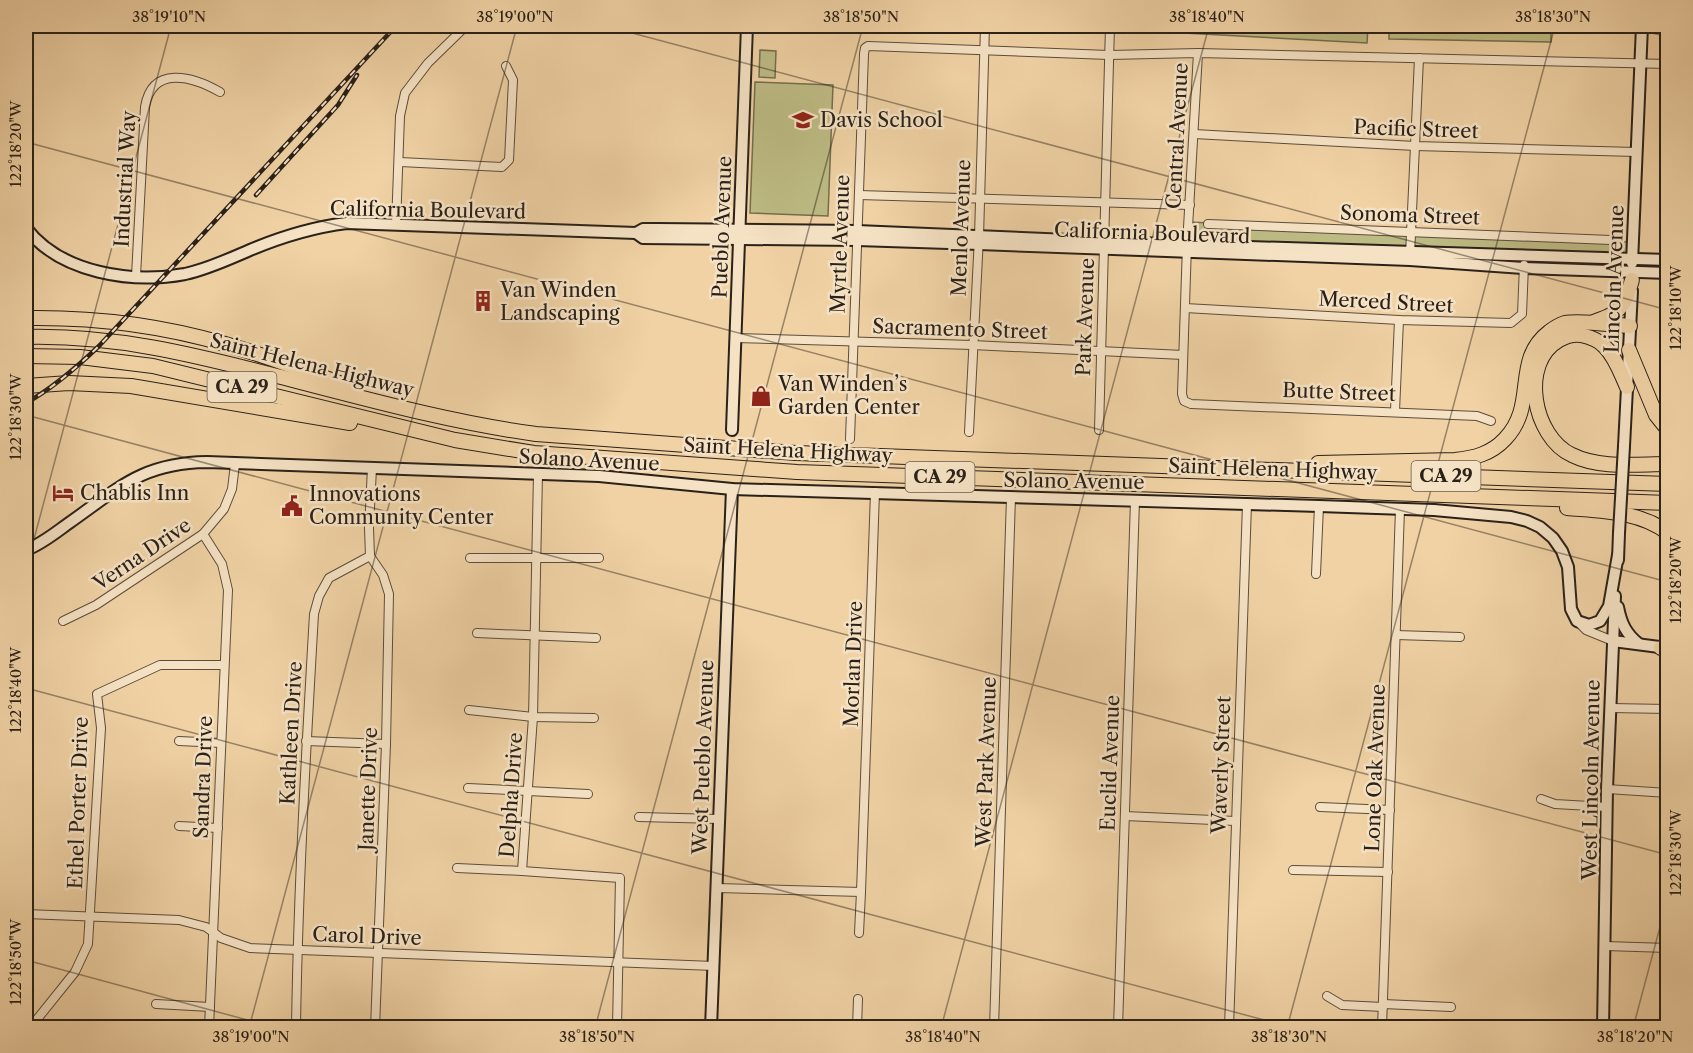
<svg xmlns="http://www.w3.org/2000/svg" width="1693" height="1053" viewBox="0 0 1693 1053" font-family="'Libre Caslon Text',serif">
<rect width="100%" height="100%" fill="#f0d2a5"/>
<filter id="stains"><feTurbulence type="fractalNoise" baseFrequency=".00333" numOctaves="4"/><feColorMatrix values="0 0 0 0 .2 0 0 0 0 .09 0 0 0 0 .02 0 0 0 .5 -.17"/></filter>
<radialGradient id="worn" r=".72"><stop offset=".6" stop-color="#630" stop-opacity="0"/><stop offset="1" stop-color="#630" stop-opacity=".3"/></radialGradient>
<g fill="#bdbb84" stroke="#746e4e" stroke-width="1.5">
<polygon points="1185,26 1368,26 1367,43 1184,33"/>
<path d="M1385,26H1399L1416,31L1524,32C1537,31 1546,25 1558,26L1551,33V42L1389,39V30Z"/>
<polygon points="760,50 776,51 775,78 759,77"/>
<polygon points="755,82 833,85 828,216 750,213"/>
<polygon points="1189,222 1633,242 1632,259 1187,245"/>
</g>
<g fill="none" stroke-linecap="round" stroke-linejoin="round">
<defs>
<g id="street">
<polyline points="1198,53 1187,245 1182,394 1184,401 1191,404 1477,416 1491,421"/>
<polyline points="26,56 27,26"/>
<polyline points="1194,134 1415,146 1636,152"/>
<polyline points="400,162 502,167 509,160 513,80 506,66"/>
<polyline points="859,195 1190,205"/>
<polyline points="1208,224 1611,240"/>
<polyline points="396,225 400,116 405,93 428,63 466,26"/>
<polyline points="1410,255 1419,58"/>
<path d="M136,276L145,107C152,65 192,76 220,92"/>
<polyline points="1185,308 1399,320 1511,323 1522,314 1524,265"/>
<polyline points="735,338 972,345 1183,355"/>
<polyline points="1395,411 1399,320"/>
<polyline points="1099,430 1110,26"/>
<polyline points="969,432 979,237 985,26"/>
<polyline points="850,439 864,54 865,48 868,46 1109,55 1198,53 1668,64"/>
<polyline points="203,534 222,564 228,590 209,1028"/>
<polyline points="370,556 383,575 389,594 386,744 375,1028"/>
<polyline points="470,558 599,558"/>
<polyline points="1316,574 1319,506"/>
<polyline points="63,621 96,605 203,534 224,509 232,489 235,464"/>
<polyline points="1578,622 1586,630 1613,641"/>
<polyline points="477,633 596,638"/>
<polyline points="1396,635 1460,637"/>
<polyline points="1610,708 1668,709"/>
<polyline points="469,710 533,717 594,718"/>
<polyline points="179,741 221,743"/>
<polyline points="306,741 386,744"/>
<polyline points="468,788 588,794"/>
<polyline points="1607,789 1668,793"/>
<polyline points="1541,799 1555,804 1607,807"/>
<polyline points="1320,807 1390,810"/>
<polyline points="1125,816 1235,821"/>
<polyline points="639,817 719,819"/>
<polyline points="179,826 218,828"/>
<polyline points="457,868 522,871 620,878 617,1028"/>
<polyline points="1293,870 1388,872"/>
<polyline points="522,871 533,717 538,474"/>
<polyline points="717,888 861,892 875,492"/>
<polyline points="26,914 179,920 206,927 221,938 250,948 714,966"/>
<polyline points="859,933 861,892"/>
<polyline points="1605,946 1668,948"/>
<polyline points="1327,996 1342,1005 1383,1007"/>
<polyline points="156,1004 210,1007"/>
<polyline points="1383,1004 1451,1007"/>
<polyline points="30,1028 75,972 88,944 101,728 97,694 160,665 224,665"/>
<path d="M296,1028C298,890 306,752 314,614L319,596L329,578L370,556L369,528L372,468"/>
<polyline points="857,1028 858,999"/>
<polyline points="994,1028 1011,497"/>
<polyline points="1118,1028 1135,500"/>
<polyline points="1229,1028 1247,504"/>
<polyline points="1382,1028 1400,509"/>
</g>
<g id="secondary">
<path d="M26,228C60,273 132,284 185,274C208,269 229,259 250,250C281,237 314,227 347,223L636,233L643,229H657L857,231L1187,245L1668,260"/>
<polyline points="636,233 643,238 857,240 979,244 1410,260 1523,268 1668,273"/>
<polyline points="1632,263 1642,26"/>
<polyline points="732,430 747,26"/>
<polyline points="1624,446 1632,291"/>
<path d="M26,550C42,544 55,533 69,523C119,488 142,463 207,462L599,476L732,489L1319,506L1434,510L1511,517L1527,521L1540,527L1553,538L1562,551L1568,567L1571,609L1577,621L1589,625L1600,621L1609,606L1618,555"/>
<polyline points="1618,560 1619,533"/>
<path d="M1618,607C1621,623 1626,634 1639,644"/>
<polyline points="1613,641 1667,648"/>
<polyline points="711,1028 732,489"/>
<polyline points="1603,1028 1607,789 1615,596"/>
</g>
<g id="highway">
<path d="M26,318C92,317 160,325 225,344C267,356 309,372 350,387"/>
<path d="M1594,322C1600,319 1607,318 1612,314C1625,307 1628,293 1632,280"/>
<path d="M26,337C115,335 191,354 277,376C363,398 448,422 536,434L796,453L1668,484"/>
<polyline points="1629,350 1656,415 1668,430"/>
<polyline points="26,356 80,357 153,366 455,440 534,453 797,472 1668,503"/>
<polyline points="26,386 69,383 131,386 350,423"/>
<path d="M1627,387C1621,374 1616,358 1605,347C1599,340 1590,337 1581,335C1574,334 1566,336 1559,340C1519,363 1533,437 1572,455C1600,469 1637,464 1668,464"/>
<path d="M1318,463L1455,460C1474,458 1491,454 1505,439C1538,405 1512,360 1549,332C1554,328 1559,325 1565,323C1583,320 1611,325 1630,326"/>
<path d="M1567,508C1600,511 1640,511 1668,533"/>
<polyline points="1661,648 1668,648"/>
</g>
</defs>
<use href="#street" stroke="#5c4d3c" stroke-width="10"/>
<use href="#secondary" stroke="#2b2119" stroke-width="14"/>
<use href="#highway" stroke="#2b2119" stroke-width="16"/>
<use href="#street" stroke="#f5e2c4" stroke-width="8"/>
<use href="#secondary" stroke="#f5e2c4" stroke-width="10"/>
<use href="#highway" stroke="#f0d2a5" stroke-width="14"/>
<defs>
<g id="rail">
<polyline points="256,195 338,105 357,75"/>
<path d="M26,403C53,388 76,368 99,346L396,26"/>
</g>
</defs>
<use href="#rail" stroke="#2b2119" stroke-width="4.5"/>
<use href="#rail" stroke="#f5e2c4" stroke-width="2" stroke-dasharray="7" stroke-linecap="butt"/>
<defs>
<polyline id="secondary-bridge" points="1619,533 1624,446"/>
</defs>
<use href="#secondary-bridge" stroke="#2b2119" stroke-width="14" stroke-linecap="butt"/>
<use href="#secondary-bridge" stroke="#f5e2c4" stroke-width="10"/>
</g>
<path fill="none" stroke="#2b2119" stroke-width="1.5" stroke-opacity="0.45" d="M606,26L1668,310M1624,26L1668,37M26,142L1668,582M26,415L1668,855M26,569L171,26M26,688L1294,1028M26,960L277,1028M249,1028L517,26M595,1028L863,26M941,1028L1209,26M1287,1028L1555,26M1633,1028L1668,897"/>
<defs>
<symbol id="school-bare" viewBox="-9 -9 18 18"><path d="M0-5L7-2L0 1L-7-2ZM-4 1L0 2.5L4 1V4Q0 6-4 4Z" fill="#8f2418" stroke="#f5e2c4" stroke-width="2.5" paint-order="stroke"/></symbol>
<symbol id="building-bare" viewBox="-9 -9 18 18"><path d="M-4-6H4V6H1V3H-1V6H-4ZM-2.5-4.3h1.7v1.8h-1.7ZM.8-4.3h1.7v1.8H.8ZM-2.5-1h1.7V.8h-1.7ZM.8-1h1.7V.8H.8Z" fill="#8f2418" stroke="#f5e2c4" stroke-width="2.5" paint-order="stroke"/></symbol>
<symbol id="shop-bare" viewBox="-9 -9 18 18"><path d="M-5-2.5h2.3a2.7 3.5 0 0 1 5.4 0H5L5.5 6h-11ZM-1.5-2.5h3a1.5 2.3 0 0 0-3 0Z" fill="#8f2418" stroke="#f5e2c4" stroke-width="2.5" paint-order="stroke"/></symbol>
<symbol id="hotel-bare" viewBox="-9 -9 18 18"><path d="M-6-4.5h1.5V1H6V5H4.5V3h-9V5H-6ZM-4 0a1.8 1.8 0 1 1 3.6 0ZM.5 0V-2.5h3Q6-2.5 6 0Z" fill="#8f2418" stroke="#f5e2c4" stroke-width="2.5" paint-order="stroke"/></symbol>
<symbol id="civic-bare" viewBox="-9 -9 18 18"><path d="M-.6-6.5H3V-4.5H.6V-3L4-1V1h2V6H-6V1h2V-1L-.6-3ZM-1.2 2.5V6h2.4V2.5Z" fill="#8f2418" stroke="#f5e2c4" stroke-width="2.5" paint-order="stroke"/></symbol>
</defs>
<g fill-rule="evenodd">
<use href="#school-bare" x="788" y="105" width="30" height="30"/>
<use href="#building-bare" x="468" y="286" width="30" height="30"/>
<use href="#shop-bare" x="746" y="381" width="30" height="30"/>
<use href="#hotel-bare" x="48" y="478" width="30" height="30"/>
<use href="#civic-bare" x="277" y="491" width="30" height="30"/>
</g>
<g text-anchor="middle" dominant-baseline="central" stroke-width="5" stroke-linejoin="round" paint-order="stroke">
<g fill="#f5e2c4" stroke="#685b4c" stroke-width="1.5">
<rect x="207.5" y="372" width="69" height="30" rx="4.5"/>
<rect x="1411.5" y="461" width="69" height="30" rx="4.5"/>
<rect x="905.5" y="462" width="69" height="30" rx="4.5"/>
</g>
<g font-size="18" font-weight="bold" fill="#2b2119">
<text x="242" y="387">CA 29</text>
<text x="1446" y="476">CA 29</text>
<text x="940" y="477">CA 29</text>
</g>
<g font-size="20" fill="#2b2119" stroke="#f5e2c4" text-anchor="start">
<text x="820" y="120">Davis School</text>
<text x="500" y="290">Van Winden<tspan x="500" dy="23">Landscaping</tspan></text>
<text x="778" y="384">Van Winden’s<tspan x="778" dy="23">Garden Center</tspan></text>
<text x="80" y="493">Chablis Inn</text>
<text x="309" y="494">Innovations<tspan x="309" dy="23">Community Center</tspan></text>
</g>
<g font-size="20" fill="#2b2119" stroke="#f5e2c4">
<text transform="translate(1416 129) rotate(2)">Pacific Street</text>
<text transform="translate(1177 136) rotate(-87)">Central Avenue</text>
<text transform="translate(125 179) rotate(-87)">Industrial Way</text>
<text transform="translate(428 210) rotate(1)">California Boulevard</text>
<text transform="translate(1410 215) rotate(2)">Sonoma Street</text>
<text transform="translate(722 227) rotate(-88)">Pueblo Avenue</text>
<text transform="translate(961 228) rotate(-88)">Menlo Avenue</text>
<text transform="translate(1152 233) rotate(2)">California Boulevard</text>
<text transform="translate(840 244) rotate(-88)">Myrtle Avenue</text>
<text transform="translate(1614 279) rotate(-88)">Lincoln Avenue</text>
<text transform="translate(1386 302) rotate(3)">Merced Street</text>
<text transform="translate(1085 317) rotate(-88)">Park Avenue</text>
<text transform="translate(960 329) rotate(2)">Sacramento Street</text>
<text transform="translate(312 365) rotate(14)">Saint Helena Highway</text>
<text transform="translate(1339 392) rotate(2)">Butte Street</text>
<text transform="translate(788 450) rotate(3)">Saint Helena Highway</text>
<text transform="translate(589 460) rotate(3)">Solano Avenue</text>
<text transform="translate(1273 469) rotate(2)">Saint Helena Highway</text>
<text transform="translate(1074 481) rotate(1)">Solano Avenue</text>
<text transform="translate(142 554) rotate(-34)">Verna Drive</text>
<text transform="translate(853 664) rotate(-88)">Morlan Drive</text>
<text transform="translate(291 733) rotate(-87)">Kathleen Drive</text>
<text transform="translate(703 757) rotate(-88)">West Pueblo Avenue</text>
<text transform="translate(986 762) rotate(-88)">West Park Avenue</text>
<text transform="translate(1110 763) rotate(-88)">Euclid Avenue</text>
<text transform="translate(1221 765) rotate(-88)">Waverly Street</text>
<text transform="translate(1375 768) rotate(-88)">Lone Oak Avenue</text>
<text transform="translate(203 777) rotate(-88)">Sandra Drive</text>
<text transform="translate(1591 780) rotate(-89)">West Lincoln Avenue</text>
<text transform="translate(368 789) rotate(-88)">Janette Drive</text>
<text transform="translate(511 795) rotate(-86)">Delpha Drive</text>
<text transform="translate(78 803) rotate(-88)">Ethel Porter Drive</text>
<text transform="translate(367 936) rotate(2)">Carol Drive</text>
</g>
</g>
<rect width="1693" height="1053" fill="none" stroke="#f0d2a5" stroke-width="66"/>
<rect x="33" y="33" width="1627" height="987" fill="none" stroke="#2b2119" stroke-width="2"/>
<g font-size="15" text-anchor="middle" fill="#2b2119">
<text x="169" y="22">38°19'10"N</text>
<text x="515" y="22">38°19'00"N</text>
<text x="861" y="22">38°18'50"N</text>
<text x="1207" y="22">38°18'40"N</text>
<text x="1553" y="22">38°18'30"N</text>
<text transform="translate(16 144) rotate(-90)" y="5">122°18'20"W</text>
<text transform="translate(1676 308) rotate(-90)" y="5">122°18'10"W</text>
<text transform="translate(16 417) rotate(-90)" y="5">122°18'30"W</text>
<text transform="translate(1676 580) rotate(-90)" y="5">122°18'20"W</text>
<text transform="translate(16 690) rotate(-90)" y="5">122°18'40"W</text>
<text transform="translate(1676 853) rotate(-90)" y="5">122°18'30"W</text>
<text transform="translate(16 962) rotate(-90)" y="5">122°18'50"W</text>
<text x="251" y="1042">38°19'00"N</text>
<text x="597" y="1042">38°18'50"N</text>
<text x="943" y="1042">38°18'40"N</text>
<text x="1289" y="1042">38°18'30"N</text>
<text x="1635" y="1042">38°18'20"N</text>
</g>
<rect width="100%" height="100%" filter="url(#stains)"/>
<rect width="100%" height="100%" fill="url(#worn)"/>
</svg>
